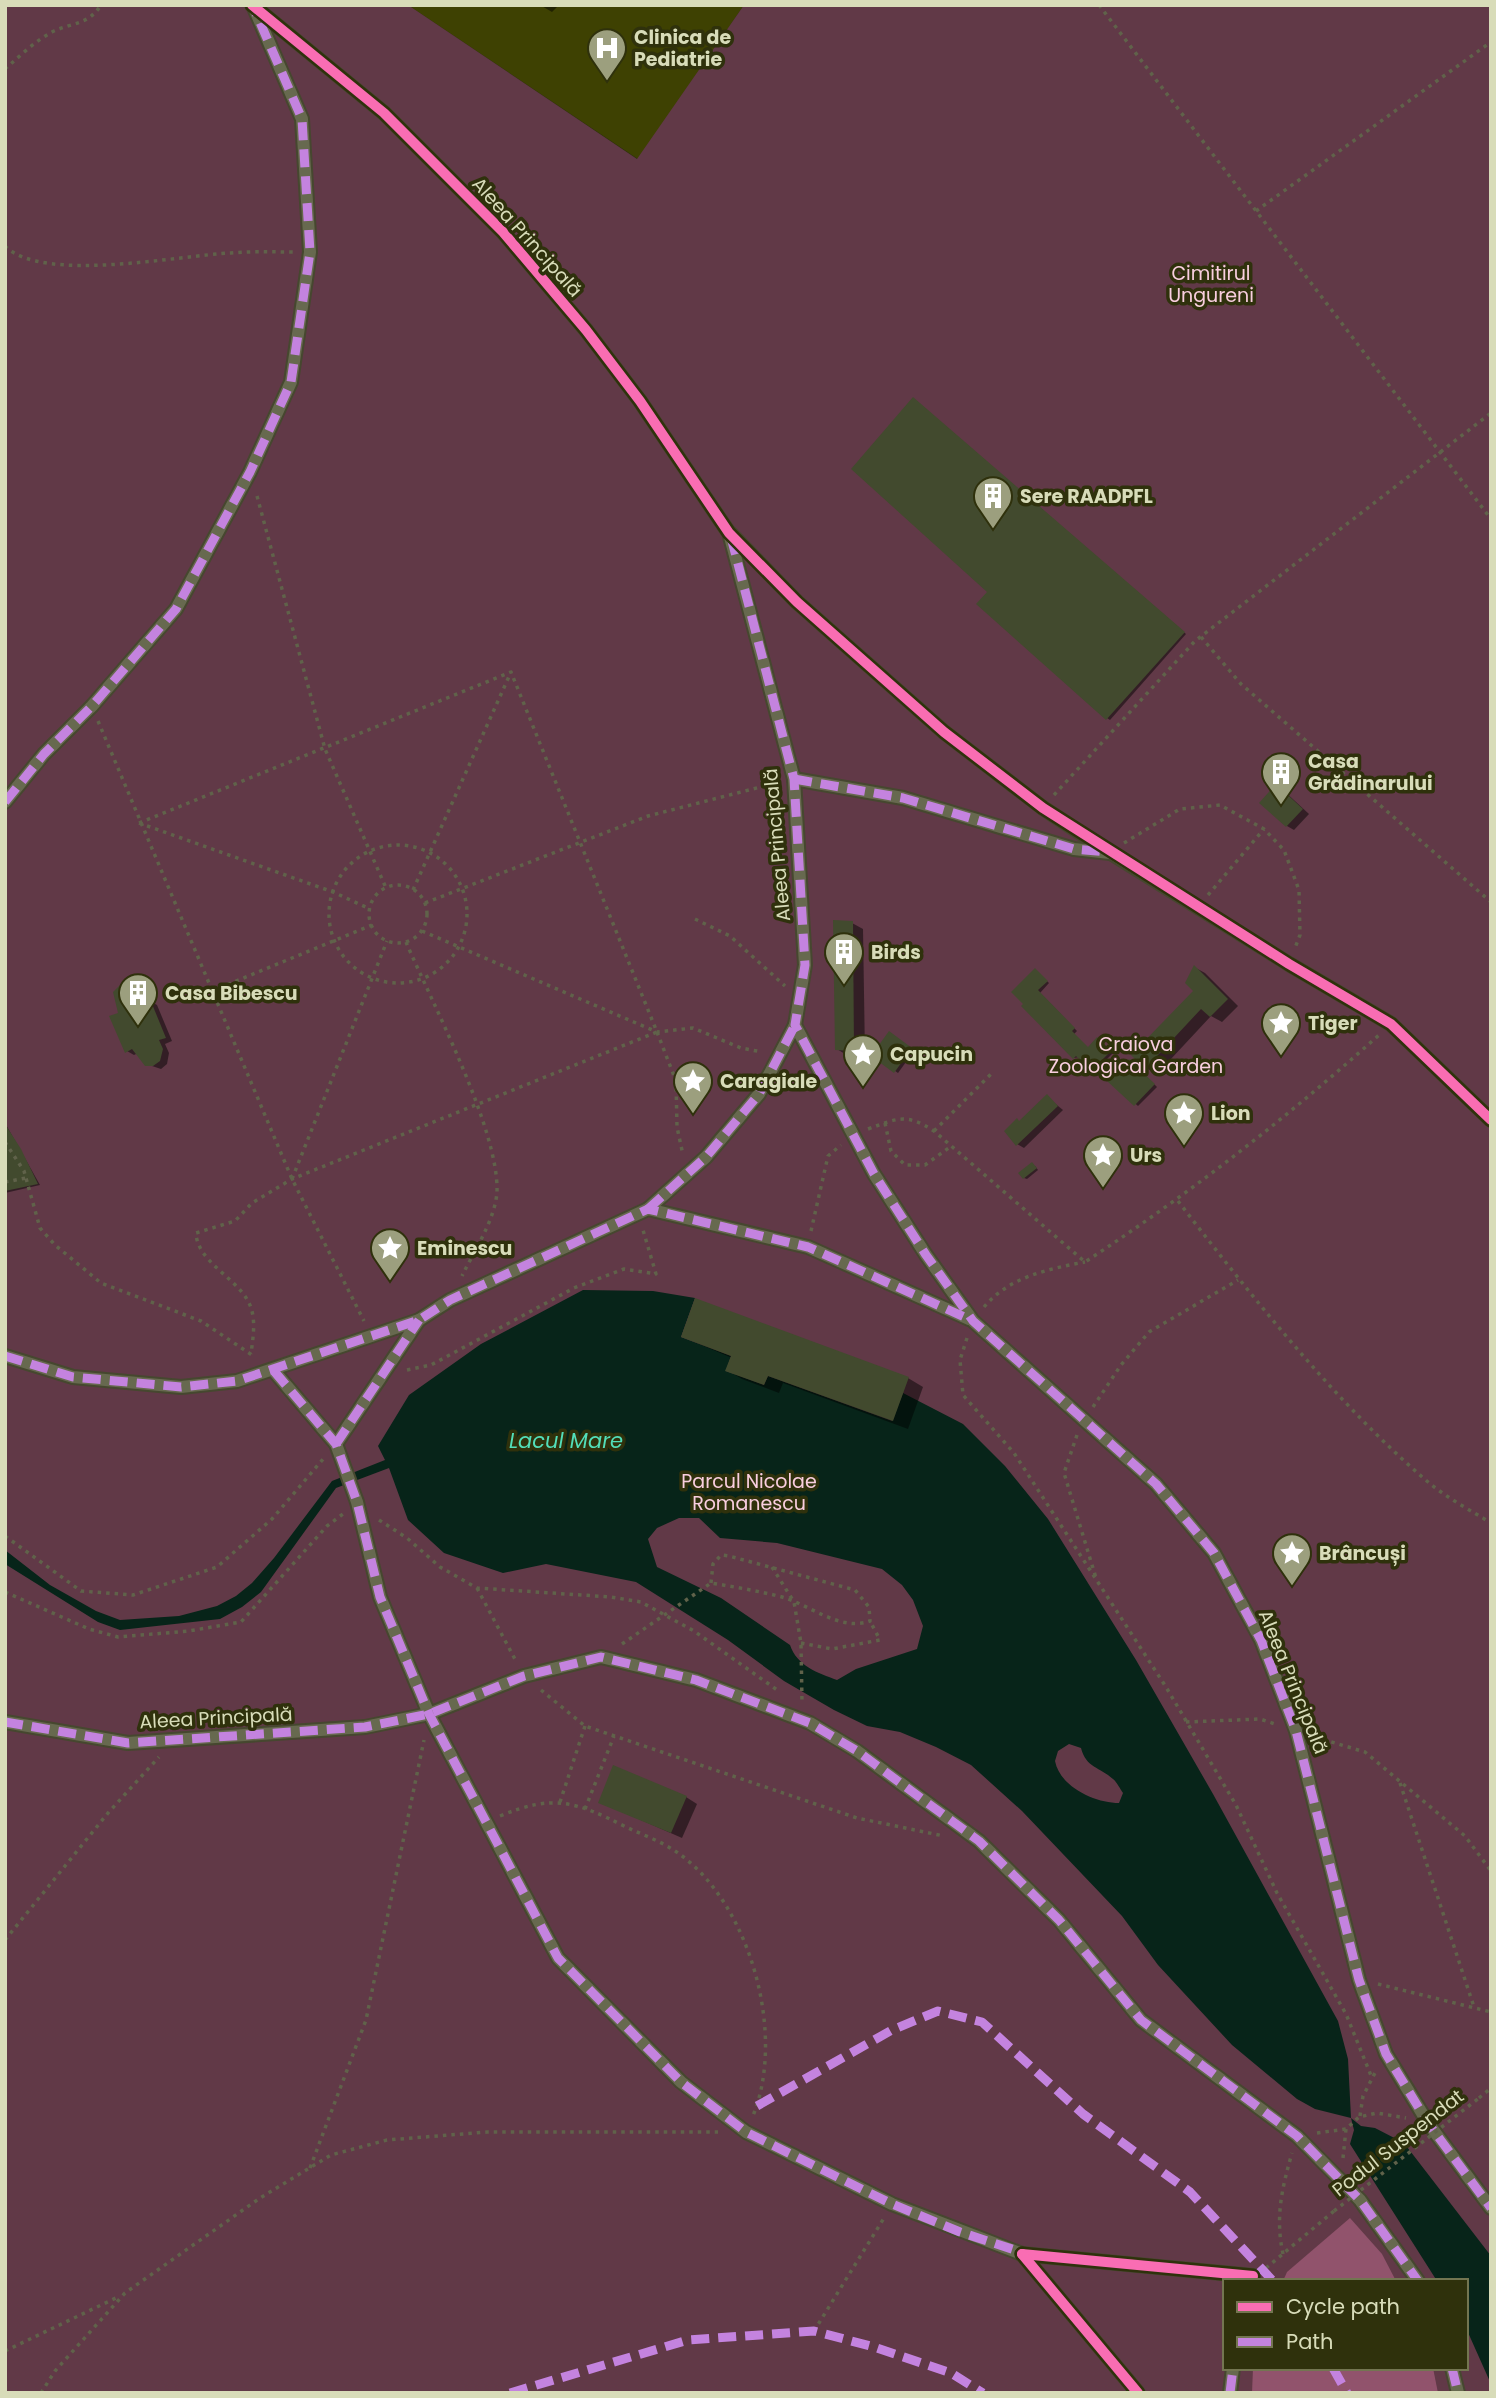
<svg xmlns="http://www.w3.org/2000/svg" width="1496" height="2398" viewBox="0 0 1496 2398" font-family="Poppins,sans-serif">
<rect width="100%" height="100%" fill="#2d2f0f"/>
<polygon fill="#3e4102" points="408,5 744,5 638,159"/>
<path fill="#613947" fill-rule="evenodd" d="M5,5H408L637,159L744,5H1491V2393H5ZM1225,2281H1466V2368H1225Z"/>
<g fill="#91536c">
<polygon points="1350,2218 1382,2254 1396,2281 1283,2281 1287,2272"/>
<polygon points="1253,2368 1433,2368 1438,2393 1252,2393"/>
</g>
<path fill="#072419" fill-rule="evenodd" d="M583,1290L653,1291L695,1298L681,1337L731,1356L726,1371L764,1385L768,1376L892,1421L903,1393L963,1424L1005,1466L1048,1519L1136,1660L1213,1794L1338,2021L1348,2059L1351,2118L1361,2126L1375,2128L1404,2143L1491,2256V2384L1466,2328V2281H1437L1350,2144L1354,2130L1351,2118L1315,2109L1297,2099L1232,2045L1158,1965L1122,1916L1022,1811L971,1765L936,1747L900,1732L867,1726L834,1710L784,1681L728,1640L636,1582L546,1564L503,1573L444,1553L408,1520L389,1468L336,1488L261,1592L242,1607L220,1619L120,1630L98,1622L5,1564V1550L50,1585L96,1611L120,1620L179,1616L217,1606L236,1596L252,1583L274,1558L332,1481L385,1460L378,1446L409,1395L481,1344ZM679,1518H699L720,1538L777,1543L882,1569L902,1585L913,1600L923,1626L917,1649L856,1669L837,1680C818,1673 797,1666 790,1645L721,1598L657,1567L648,1539L657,1528ZM1069,1744L1081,1748C1086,1768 1100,1767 1113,1779C1117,1782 1120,1789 1123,1793L1119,1803C1095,1803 1060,1787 1055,1761L1058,1751Z"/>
<g fill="#0007">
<polygon points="540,5 559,5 552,12"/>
<polygon points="916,401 1186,634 1110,720 1107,718"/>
<polygon points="1283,790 1309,814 1294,830 1287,826"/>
<polygon points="852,923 863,929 865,1056 848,1056 837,1049"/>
<polygon points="1194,967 1205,973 1238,1006 1222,1022 1211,1016 1157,1074 1146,1068 1195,991"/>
<polygon points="1038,972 1049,983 1040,993 1077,1031 1074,1034 1088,1049 1101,1041 1113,1053 1095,1071 1080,1057 1074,1058 1023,1006"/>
<polygon points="129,986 136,990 144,1003 150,1001 157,1005 172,1041 165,1044 169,1053 167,1064 161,1069 146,1064 138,1053 134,1055 127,1051 120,1014"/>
<polygon points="890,1034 914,1051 898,1073 874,1056"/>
<polygon points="1132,1062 1157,1087 1138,1106 1110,1081"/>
<polygon points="1047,1097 1063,1110 1024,1148 1017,1144 1020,1122"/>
<polygon points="5,1123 40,1185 5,1193"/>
<polygon points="1035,1166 1038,1170 1027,1179 1024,1178"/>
<polygon points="683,1337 908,1378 923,1387 908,1429 783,1383 779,1393 742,1379 727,1370 732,1358"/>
<polygon points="686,1797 697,1804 682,1838 600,1802"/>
</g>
<g fill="#424a2e">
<polygon points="913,397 1185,632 1106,720 976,604 987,592 851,469"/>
<polygon points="1276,784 1303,809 1286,827 1259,803"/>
<polygon points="833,920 853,921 854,1051 835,1050"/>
<polygon points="1194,965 1228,999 1210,1017 1201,1009 1145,1069 1131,1055 1193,991 1185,983"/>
<polygon points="1035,968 1048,981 1038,990 1075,1028 1072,1031 1088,1047 1097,1037 1111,1051 1091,1071 1076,1056 1073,1059 1021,1006 1023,1004 1011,992"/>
<polygon points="129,984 140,1003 150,999 166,1038 159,1040 163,1049 160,1061 153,1066 145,1066 132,1049 125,1053 109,1016 118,1013 113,992 120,985"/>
<polygon points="889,1031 912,1048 894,1073 871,1056"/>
<polygon points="1129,1059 1155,1084 1134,1106 1107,1081"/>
<polygon points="1047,1094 1058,1106 1016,1146 1004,1131 1017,1118 1019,1121"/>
<polygon points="5,1124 21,1149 38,1184 5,1191"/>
<polygon points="1032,1162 1037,1168 1023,1179 1018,1173"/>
<polygon points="695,1298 909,1377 893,1421 768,1376 764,1385 725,1371 731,1356 681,1337"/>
<polygon points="613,1765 687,1796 671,1833 598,1803"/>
</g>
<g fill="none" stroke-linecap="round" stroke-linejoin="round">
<defs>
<g id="pedestrian">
<polyline points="252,5 384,113 503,232 586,330 640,401 729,533 794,779 805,965 795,1025 874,1174 926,1255 973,1321 1156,1484 1214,1553 1261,1640 1296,1731 1359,1980 1386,2054 1428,2123 1491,2208"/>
<polyline points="730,533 797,602 944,732 1043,808 1111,853 1289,964 1391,1024 1491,1120"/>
<polyline points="794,779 903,798 1074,849 1110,853"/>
<polyline points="5,802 44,754 92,706 176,609 250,472 291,382 310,252 302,119 255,10"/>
<polyline points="648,1209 706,1157 759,1094 795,1025"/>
<polyline points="5,1356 73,1377 181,1387 237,1381 419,1320 450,1300 648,1209 808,1247 969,1319"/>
<polyline points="274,1371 336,1444 357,1502 380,1597 429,1714 558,1958 681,2082 746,2132 892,2204 1022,2254 1253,2276 1252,2281"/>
<polyline points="336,1444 419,1320"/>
<polyline points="5,1722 128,1743 365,1727 429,1714 524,1676 601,1657 696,1680 810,1723 857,1751 979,1841 1059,1920 1141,2020 1297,2136 1360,2200 1418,2281"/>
<polyline points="1022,2254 1138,2393"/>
<polyline points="1452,2368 1458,2393"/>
<polyline points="1230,2393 1233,2368"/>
</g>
</defs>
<use href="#pedestrian" stroke="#46472f" stroke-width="16"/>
<g stroke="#60624a" stroke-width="3.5" stroke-dasharray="3.5 5" stroke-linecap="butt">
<polyline points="1099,5 1491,519"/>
<path d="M5,69C20,56 36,40 54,31C74,22 88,25 101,5"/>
<polyline points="1256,211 1491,42"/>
<path d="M5,246C43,284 180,255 231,253C253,251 274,252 296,252"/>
<polyline points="257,496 325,749 386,888"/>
<polyline points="1201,637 1241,684 1491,902"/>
<polyline points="98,721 292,1179 364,1321"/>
<polyline points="1054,795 1195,641 1491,413"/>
<path d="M139,823L511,672L657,1032L292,1179L252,1203L235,1221L196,1233C197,1261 235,1277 248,1301C257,1317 253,1337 251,1354"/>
<polyline points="139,823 333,892 370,909"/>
<polyline points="1124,843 1180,809 1220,805 1264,829 1284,850 1299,890 1300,935 1295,948"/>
<circle cx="398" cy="914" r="69"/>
<circle cx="398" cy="914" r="29"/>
<polyline points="413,890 511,672"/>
<polyline points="1208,895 1264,829"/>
<polyline points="425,903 648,816 780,782"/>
<polyline points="695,919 730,936 785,986"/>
<polyline points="422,931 657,1032 693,1028 741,1048 762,1052"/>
<path d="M406,942C432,1003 499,1129 497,1192C495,1220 474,1251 462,1276"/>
<polyline points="212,991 372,925"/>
<polyline points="657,1032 676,1081 677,1127 683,1155"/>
<polyline points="885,1123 891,1151 905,1165 925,1165 950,1147"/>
<path d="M868,1129C898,1118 906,1113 934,1131L1085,1262C1192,1192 1284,1120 1379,1035"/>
<polyline points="934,1131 992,1073"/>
<polyline points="5,1142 24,1171 40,1228 55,1245 101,1283 201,1321 252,1355"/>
<polyline points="292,1179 387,941"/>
<polyline points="5,1182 26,1178"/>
<path d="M1178,1201C1252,1297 1336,1403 1428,1482C1447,1498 1470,1510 1491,1523"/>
<polyline points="811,1231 828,1156 841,1145"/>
<path d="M984,1307C1009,1277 1048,1269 1085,1262"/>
<polyline points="967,1338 960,1360 963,1395 1014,1453 1166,1687 1236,1805 1277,1893 1346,2014 1372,2078"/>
<polyline points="407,1370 431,1365 574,1288 624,1269 656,1274 643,1230"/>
<polyline points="1093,1407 1121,1365 1149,1332 1238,1280"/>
<polyline points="1077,1435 1064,1473 1096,1578"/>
<polyline points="379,1520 407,1538 440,1567 477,1588 611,1597 641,1602 694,1631 780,1692"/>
<polyline points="5,1536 81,1591 133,1595 217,1567 272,1519 324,1458"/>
<polyline points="772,1567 794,1602 801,1643 802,1703"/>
<polyline points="477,1588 516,1661"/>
<polyline points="5,1592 89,1629 118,1637 189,1631 241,1622 327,1526 343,1514"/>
<polyline points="801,1643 832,1649 880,1640 870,1621"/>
<path d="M622,1644L711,1583C735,1587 759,1591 782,1597C810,1605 841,1632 870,1621L869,1607L855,1590L729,1556L721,1555L713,1564L711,1583"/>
<polyline points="541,1690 585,1726 857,1818 944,1836"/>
<polyline points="1186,1722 1260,1719 1275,1724"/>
<polyline points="1315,1737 1365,1752 1465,1836 1491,1871"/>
<polyline points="1400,1783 1474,2007"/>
<polyline points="560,1802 585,1726"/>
<polyline points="585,1809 614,1736"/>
<path d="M500,1816C553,1794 575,1801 626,1827C643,1835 663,1842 678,1853C751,1904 787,2037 752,2118"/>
<polyline points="5,1940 108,1813 159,1757"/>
<polyline points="1378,1984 1491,2012"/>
<polyline points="1479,2098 1491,2088"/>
<polyline points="1360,2116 1363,2096 1376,2071"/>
<polyline points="1317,2133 1346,2129 1359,2117 1377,2113 1406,2118"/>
<polyline points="1343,2158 1346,2129"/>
<polyline points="310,2168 366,2020 424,1740"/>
<path d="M1283,2254C1275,2217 1282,2188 1292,2153"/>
<polyline points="1266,2268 1334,2211"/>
<polyline points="814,2331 884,2218"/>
<polyline points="5,2351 120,2296"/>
<polyline points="41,2393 55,2371 125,2293 260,2198 331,2155 387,2140 487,2132 718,2132"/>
</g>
<use href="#pedestrian" stroke="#67694f" stroke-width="12"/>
<polyline stroke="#60624a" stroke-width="3.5" stroke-dasharray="3.5 5" stroke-linecap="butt" points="1334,2211 1479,2098"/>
<g stroke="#c483df" stroke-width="9" stroke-dasharray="18 9" stroke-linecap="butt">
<polyline points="731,537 794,779 805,965 795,1025 874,1174 926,1255 973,1321 1156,1484 1214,1553 1261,1640 1296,1731 1359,1980 1386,2054 1428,2123 1491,2208"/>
<polyline points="794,779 903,798 1074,849 1107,852"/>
<polyline points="5,802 44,754 92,706 176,609 250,472 291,382 310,252 302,119 256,13"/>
<polyline points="648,1209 706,1157 759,1094 795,1025"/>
<polyline points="5,1356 73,1377 181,1387 237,1381 419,1320 450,1300 648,1209 808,1247 969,1319"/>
<polyline points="274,1371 336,1444 357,1502 380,1597 429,1714 558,1958 681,2082 746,2132 892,2204 960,2232 1027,2254"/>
<polyline points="336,1444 419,1320"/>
<polyline points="5,1722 128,1743 365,1727 429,1714 524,1676 601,1657 696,1680 810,1723 857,1751 979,1841 1059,1920 1141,2020 1297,2136 1360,2200 1418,2281"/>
<polyline points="757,2106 892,2030 938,2011 982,2022 1083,2114 1190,2192 1273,2281"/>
<polyline points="1333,2368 1347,2393"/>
<polyline points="1452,2368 1458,2393"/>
<polyline points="510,2393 688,2340 814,2331 874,2347 951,2373 983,2393"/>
<polyline points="1230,2393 1233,2368"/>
</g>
<defs>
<g id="cycleway">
<polyline points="252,5 384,113 503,232 586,330 640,401 729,533 797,602 944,732 1043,808 1289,964 1391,1024 1491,1120"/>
<polyline points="1022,2254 1253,2276 1252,2281"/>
<polyline points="1022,2254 1138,2393"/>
</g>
</defs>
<use href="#cycleway" stroke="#2f310c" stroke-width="15"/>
<use href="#cycleway" stroke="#f96db3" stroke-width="10"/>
</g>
<defs>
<symbol id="hospital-pin" viewBox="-11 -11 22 30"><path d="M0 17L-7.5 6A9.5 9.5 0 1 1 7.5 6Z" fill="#9c9f7e" stroke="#2f310c"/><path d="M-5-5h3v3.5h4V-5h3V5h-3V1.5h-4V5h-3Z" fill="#fff"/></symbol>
<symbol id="building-pin" viewBox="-11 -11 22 30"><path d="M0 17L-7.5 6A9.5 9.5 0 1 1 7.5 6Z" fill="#9c9f7e" stroke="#2f310c"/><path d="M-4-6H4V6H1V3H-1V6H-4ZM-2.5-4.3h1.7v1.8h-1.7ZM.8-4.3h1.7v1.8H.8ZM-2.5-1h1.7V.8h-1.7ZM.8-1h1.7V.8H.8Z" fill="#fff"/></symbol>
<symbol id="sight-pin" viewBox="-11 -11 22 30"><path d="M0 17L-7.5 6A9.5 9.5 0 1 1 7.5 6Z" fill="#9c9f7e" stroke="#2f310c"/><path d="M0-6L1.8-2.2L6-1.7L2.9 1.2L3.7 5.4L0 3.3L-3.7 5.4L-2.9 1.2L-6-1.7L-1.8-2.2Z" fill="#fff"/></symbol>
</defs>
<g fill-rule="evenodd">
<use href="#hospital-pin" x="585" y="26" width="44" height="60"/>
<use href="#building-pin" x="971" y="474" width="44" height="60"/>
<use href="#building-pin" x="1259" y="750" width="44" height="60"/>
<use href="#building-pin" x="822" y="930" width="44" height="60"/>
<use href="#building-pin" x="116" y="971" width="44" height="60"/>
<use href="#sight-pin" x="1259" y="1001" width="44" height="60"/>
<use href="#sight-pin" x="841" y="1032" width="44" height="60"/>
<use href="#sight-pin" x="671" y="1059" width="44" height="60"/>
<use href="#sight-pin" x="1162" y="1091" width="44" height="60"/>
<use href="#sight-pin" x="1081" y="1133" width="44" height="60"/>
<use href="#sight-pin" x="368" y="1226" width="44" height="60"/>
<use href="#sight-pin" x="1270" y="1531" width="44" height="60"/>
</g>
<g text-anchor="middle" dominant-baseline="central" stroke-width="7" stroke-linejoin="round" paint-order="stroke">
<g font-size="19" font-weight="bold" fill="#d8dcb9" stroke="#2f310c" text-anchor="start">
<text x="634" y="37">Clinica de<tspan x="634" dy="22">Pediatrie</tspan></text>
<text x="1020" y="496">Sere RAADPFL</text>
<text x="1308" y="761">Casa<tspan x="1308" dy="22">Grădinarului</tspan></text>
<text x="871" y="952">Birds</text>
<text x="165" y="993">Casa Bibescu</text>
<text x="1308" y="1023">Tiger</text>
<text x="890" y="1054">Capucin</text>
<text x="720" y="1081">Caragiale</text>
<text x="1211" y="1113">Lion</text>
<text x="1130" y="1155">Urs</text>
<text x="417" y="1248">Eminescu</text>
<text x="1319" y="1553">Brâncuși</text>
</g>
<g font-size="19" fill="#d8dcb9" stroke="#2f310c">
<text transform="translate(527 237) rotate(48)">Aleea Principală</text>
<text transform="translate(777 845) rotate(-95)">Aleea Principală</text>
<text transform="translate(1293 1682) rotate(68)">Aleea Principală</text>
<text transform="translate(216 1718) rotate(-3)">Aleea Principală</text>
<text transform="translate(1398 2143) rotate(-38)">Podul Suspendat</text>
</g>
<g font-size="19" fill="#f9cedf" stroke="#2f310c">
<text x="1211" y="273">Cimitirul<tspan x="1211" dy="22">Ungureni</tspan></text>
<text x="1136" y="1044">Craiova<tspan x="1136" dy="22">Zoological Garden</tspan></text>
<text x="749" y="1481">Parcul Nicolae<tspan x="749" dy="22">Romanescu</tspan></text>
</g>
<g font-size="21" font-style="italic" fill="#52deb9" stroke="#2f310c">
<text x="566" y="1440">Lacul Mare</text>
</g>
</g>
<rect width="1496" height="2398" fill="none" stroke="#d8dcb9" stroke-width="14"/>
<rect x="1223" y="2279" width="245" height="91" fill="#2f310c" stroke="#737551" stroke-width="2"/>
<rect x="1237" y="2302" width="35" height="10" fill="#f96db3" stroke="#737551" stroke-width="2"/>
<text x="1286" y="2314" font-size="21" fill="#d8dcb9">Cycle path</text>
<rect x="1237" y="2337" width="35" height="10" fill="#c483df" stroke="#737551" stroke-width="2"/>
<text x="1286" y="2349" font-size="21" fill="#d8dcb9">Path</text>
</svg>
